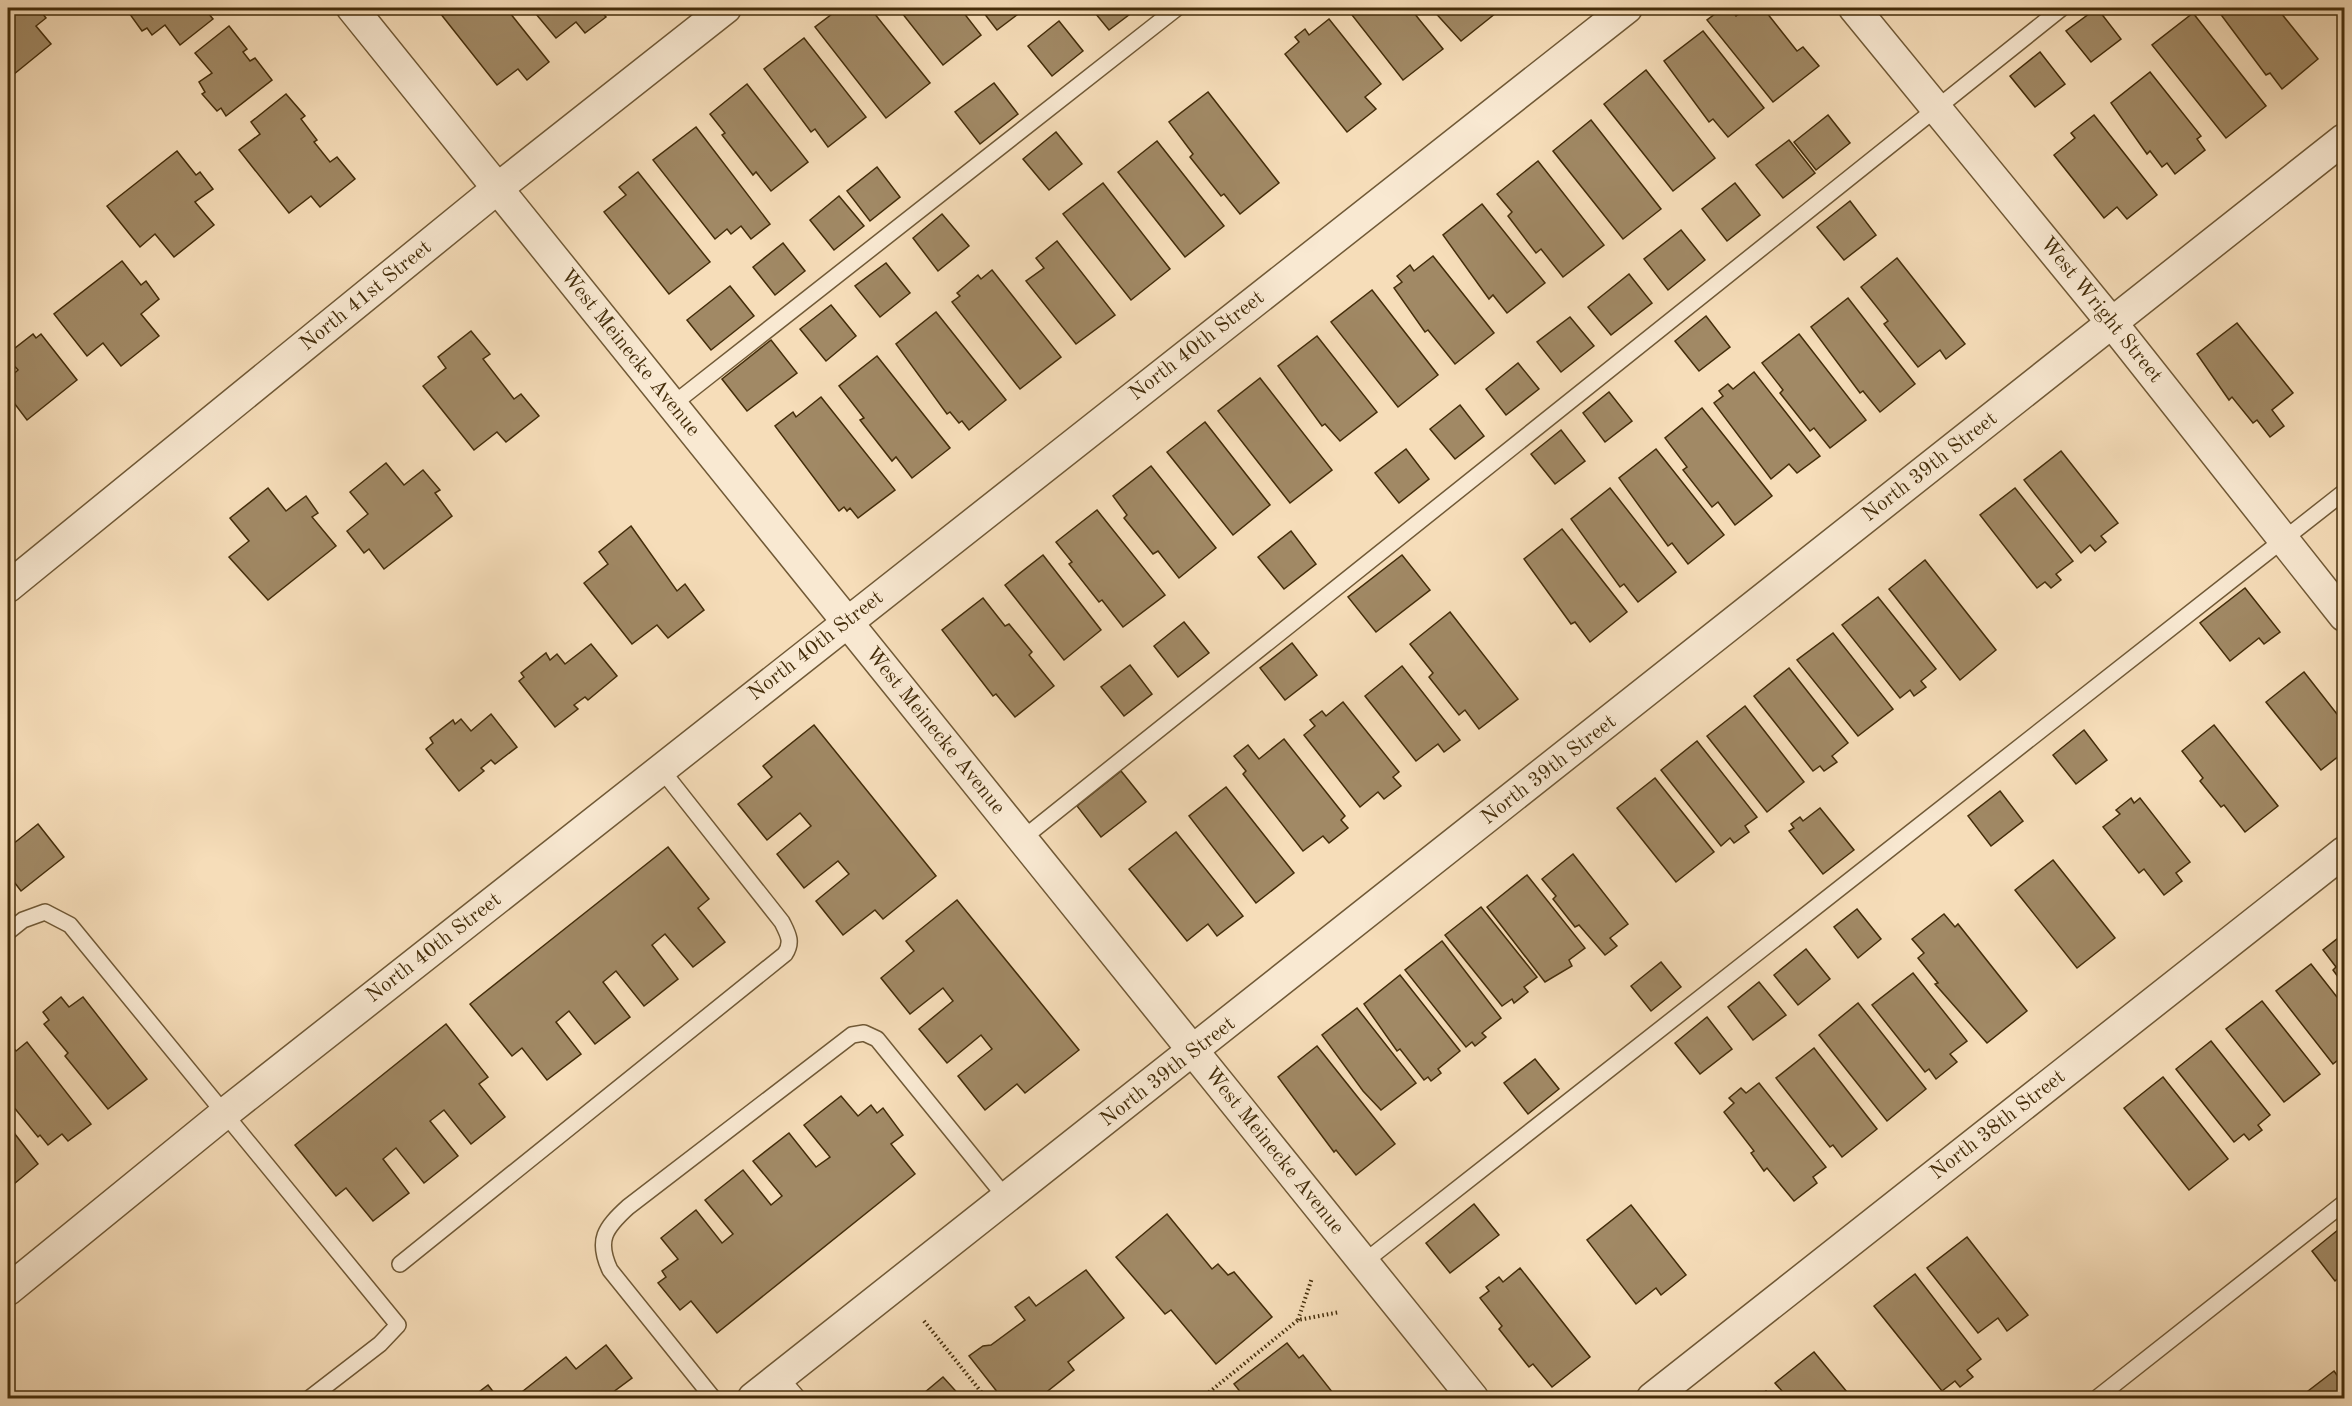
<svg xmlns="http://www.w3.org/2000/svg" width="2352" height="1406" viewBox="0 0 2352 1406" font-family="'Old Standard TT',serif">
<rect width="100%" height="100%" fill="#f6ddb9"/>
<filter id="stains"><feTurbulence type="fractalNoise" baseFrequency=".00333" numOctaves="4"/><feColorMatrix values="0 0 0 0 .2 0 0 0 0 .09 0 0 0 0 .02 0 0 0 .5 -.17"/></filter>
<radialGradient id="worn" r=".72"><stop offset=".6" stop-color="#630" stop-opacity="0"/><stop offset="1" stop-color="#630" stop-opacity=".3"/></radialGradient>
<g fill="#a18965" stroke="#442d0a" stroke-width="1.5">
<polygon points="8,8 38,8 46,18 36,26 51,44 8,79"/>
<polygon points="131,8 204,8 213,19 180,45 165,25 152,35 147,28 142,31 129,13 133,10"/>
<polygon points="436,8 506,8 549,62 527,80 518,69 497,85"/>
<polygon points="531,8 598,8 606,17 585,33 576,22 556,38"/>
<polygon points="840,8 870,8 930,83 886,118 815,27"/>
<polygon points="898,8 960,8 981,35 943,65"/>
<polygon points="980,8 1026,8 997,30"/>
<polygon points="1091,8 1138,8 1109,30"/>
<polygon points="1362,8 1410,8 1443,49 1403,80 1352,15"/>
<polygon points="1431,8 1500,8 1501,9 1461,41"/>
<polygon points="1723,8 1730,8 1736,16 1747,8 1763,8 1797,51 1803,47 1819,66 1773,102 1707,20"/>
<polygon points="2097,8 2121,39 2091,62 2066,31"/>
<polygon points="2216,8 2277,8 2318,59 2282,89 2270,73 2266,75"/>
<polygon points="2193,13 2266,106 2226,138 2152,45"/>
<polygon points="1329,19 1381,84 1365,97 1376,109 1347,132 1285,54 1299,42 1295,37 1305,29 1309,35"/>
<polygon points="1059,21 1083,51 1052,76 1028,46"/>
<polygon points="229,26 247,49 243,52 250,61 255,58 272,80 226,116 221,108 217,111 202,94 205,92 199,82 212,73 195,53"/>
<polygon points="1703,31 1764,108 1728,137 1713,119 1709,122 1664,61"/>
<polygon points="804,38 866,117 828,147 815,129 811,132 764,69"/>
<polygon points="2040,52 2065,84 2035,107 2010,76"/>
<polygon points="1646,70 1715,158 1673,191 1604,104"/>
<polygon points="2150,72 2201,136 2197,139 2205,150 2175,174 2167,163 2162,167 2150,151 2147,154 2111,103"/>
<polygon points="994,83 1018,114 980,144 955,112"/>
<polygon points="747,84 808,162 771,191 756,172 753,175 722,135 725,133 710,114"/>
<polygon points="1208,92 1279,183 1240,214 1224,194 1221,196 1190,157 1193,154 1169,122"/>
<polygon points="286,94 305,116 301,119 317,140 314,142 330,162 337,157 355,179 320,207 311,196 289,213 239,150 260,134 251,122"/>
<polygon points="1828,115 1850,143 1816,170 1794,142"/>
<polygon points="2094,115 2157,195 2127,219 2117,207 2104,218 2054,155 2075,138 2071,133"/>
<polygon points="1591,120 1661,209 1623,239 1553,151"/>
<polygon points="696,127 770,224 751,239 741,226 731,234 727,229 715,239 653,160"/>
<polygon points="1056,132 1082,164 1049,190 1023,159"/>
<polygon points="1789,140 1815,173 1783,198 1756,165"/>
<polygon points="1157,141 1224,226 1185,257 1118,172"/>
<polygon points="177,151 196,175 200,172 213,189 195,202 214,225 174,257 155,234 140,247 107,206"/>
<polygon points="1538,161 1604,245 1563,277 1541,249 1536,253 1508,216 1512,212 1497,194"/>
<polygon points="877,167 900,197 870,221 847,191"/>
<polygon points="638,172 710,262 669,294 604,212 626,195 619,187"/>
<polygon points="1103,183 1170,269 1131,300 1063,214"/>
<polygon points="1735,183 1760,215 1727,241 1702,209"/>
<polygon points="839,196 864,226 834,250 810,220"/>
<polygon points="1850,201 1876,235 1844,260 1817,227"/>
<polygon points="1482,204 1545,283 1507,313 1493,295 1489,299 1443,235"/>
<polygon points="942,214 969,246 938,271 913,238"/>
<polygon points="1681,230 1705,260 1668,290 1644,259"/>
<polygon points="1057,241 1115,315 1076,344 1026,281 1044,268 1036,258"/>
<polygon points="783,243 805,271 775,295 753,267"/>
<polygon points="1433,256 1494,333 1455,364 1428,330 1425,332 1394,288 1402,282 1397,276 1410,265 1414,271"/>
<polygon points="1897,258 1965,344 1946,359 1940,350 1918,367 1884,324 1888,321 1861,287"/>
<polygon points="122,261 141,285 146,281 159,299 141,314 159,336 121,366 103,343 87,356 54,314"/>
<polygon points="886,263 910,293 880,317 855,286"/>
<polygon points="992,270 1061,357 1020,389 952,302 960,296 957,293 978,275 981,279"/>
<polygon points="1629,274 1652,303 1611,335 1588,307"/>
<polygon points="730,286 754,316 711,350 687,320"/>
<polygon points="1372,290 1438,375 1398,407 1331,322"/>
<polygon points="1848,298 1915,384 1880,412 1863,391 1860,393 1811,327"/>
<polygon points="831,305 856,336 826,361 800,329"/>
<polygon points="936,312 1006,400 969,430 962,421 959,423 950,412 947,414 896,344"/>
<polygon points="1706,316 1730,347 1699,371 1675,341"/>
<polygon points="1570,317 1594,346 1561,372 1537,342"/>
<polygon points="2237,323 2293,393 2272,410 2284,426 2270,437 2257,420 2253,423 2232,397 2229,400 2197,354"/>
<polygon points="471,331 490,354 483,359 514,399 521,394 539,416 506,442 497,432 474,450 423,386 446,368 438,357"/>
<polygon points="33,334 36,338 41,334 77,380 27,420 8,395 8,379 18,370 9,360 13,356 10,352"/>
<polygon points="1799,334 1866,420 1830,448 1814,428 1810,431 1780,393 1783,390 1762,363"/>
<polygon points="1317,336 1377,412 1340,441 1325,424 1322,426 1278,366"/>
<polygon points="771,340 797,373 747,411 722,379"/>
<polygon points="877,356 950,448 912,478 896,457 892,461 860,420 864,418 839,386"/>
<polygon points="1518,363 1539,389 1506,415 1486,389"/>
<polygon points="1754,372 1820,456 1797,473 1789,464 1771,479 1714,403 1723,396 1719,391 1728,384 1733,389"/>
<polygon points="1260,378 1332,470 1290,503 1218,411"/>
<polygon points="1609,392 1632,421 1605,442 1583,413"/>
<polygon points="821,397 895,490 858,518 850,508 847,511 844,507 839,511 775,426 793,412 796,417"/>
<polygon points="1460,405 1484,436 1455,459 1430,429"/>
<polygon points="1702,408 1772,496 1735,525 1718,502 1712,507 1683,470 1687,467 1665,438"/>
<polygon points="1205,422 1270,505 1233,535 1167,452"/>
<polygon points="1561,430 1585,461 1555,484 1531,454"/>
<polygon points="1406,449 1429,479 1399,503 1375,473"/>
<polygon points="1656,449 1724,535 1688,564 1672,543 1668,546 1619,478"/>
<polygon points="2061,451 2118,523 2101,536 2106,542 2095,551 2090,545 2081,553 2024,480"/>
<polygon points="386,463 404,485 423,470 440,490 435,493 452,516 384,569 369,549 364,553 347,531 368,514 350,492"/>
<polygon points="1151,466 1216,548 1179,578 1158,551 1153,554 1124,518 1127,515 1113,496"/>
<polygon points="268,488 286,511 306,496 318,513 312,517 336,546 268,600 229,557 249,541 230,518"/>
<polygon points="1610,488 1676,572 1638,602 1624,584 1620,587 1571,519"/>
<polygon points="2015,488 2073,561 2056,574 2061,580 2051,588 2045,582 2037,588 1980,515"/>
<polygon points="1097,510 1165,595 1123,627 1102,600 1099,602 1069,564 1072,562 1056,542"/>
<polygon points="631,526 677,591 685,584 704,610 668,638 657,625 632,644 584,583 608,564 599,552"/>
<polygon points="1562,529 1627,612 1590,642 1575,622 1571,624 1524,559"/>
<polygon points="1291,531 1316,564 1284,589 1258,557"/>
<polygon points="1043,555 1101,630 1064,660 1005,585"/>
<polygon points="1402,555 1430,590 1376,632 1348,597"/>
<polygon points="1925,560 1996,650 1960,680 1889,589"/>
<polygon points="2245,588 2280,632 2264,644 2259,638 2230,661 2200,623"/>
<polygon points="1878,597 1936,669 1921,681 1926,687 1914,696 1910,690 1900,698 1842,625"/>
<polygon points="983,598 1005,626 1009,624 1032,652 1029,655 1054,686 1015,717 996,694 993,696 942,630"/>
<polygon points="1450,612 1518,699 1479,729 1465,710 1459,715 1429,677 1433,673 1410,644"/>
<polygon points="1184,622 1209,653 1178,677 1154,646"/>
<polygon points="1833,633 1893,709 1858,736 1797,660"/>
<polygon points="1292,643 1317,675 1285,700 1260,668"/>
<polygon points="591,644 617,676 588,700 585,697 574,705 578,709 555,727 519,681 524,677 521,673 546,653 550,660 557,654 565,664"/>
<polygon points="1130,665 1152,694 1124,716 1101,687"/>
<polygon points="1402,666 1460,740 1444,752 1438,744 1416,761 1365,696"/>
<polygon points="1789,668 1848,743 1832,756 1837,762 1824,771 1820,766 1813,771 1754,696"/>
<polygon points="2304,672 2344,723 2344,752 2321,770 2266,702"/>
<polygon points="1343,702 1399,772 1393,777 1401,786 1384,799 1378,792 1360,807 1304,735 1315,726 1310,720 1322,711 1326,716"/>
<polygon points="1745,706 1804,782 1767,812 1707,736"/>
<polygon points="491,714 517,747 495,764 491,760 481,768 484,771 459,791 426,749 433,743 430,738 453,720 455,724 461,719 471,731"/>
<polygon points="814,725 936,876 883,919 875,910 843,935 816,901 849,874 838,861 804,888 777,854 811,826 800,813 767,840 738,804 772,777 763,766"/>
<polygon points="2214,725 2278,806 2245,832 2224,805 2221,807 2200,781 2203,778 2182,751"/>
<polygon points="2084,730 2107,760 2076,784 2053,755"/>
<polygon points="1284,739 1345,816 1341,820 1348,828 1329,843 1323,836 1303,851 1243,774 1246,771 1234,756 1248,745 1259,759"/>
<polygon points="1697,741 1757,817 1745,826 1749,832 1734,843 1730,838 1721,846 1661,770"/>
<polygon points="1121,771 1146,802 1101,837 1077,806"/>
<polygon points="1655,778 1714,852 1676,882 1617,808"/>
<polygon points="1226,787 1294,873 1256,903 1189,816"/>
<polygon points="2000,791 2023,821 1991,846 1968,816"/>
<polygon points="2131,798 2134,803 2140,798 2190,862 2176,873 2182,881 2164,895 2144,869 2139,873 2103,827 2120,814 2116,810"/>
<polygon points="1820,808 1854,850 1823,874 1789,831 1794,828 1791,824 1800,817 1803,821"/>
<polygon points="38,824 64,857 21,891 8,874 8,848"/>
<polygon points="1176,832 1243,916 1217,936 1208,924 1187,941 1129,869"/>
<polygon points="668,847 709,899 698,908 725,942 693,967 665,934 652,945 678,979 644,1006 616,971 603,982 630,1017 595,1044 569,1011 556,1022 581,1054 547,1080 522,1048 512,1056 470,1004"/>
<polygon points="1573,854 1628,924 1610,938 1617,946 1605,955 1579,925 1575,927 1553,899 1556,896 1542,879"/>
<polygon points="2053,860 2115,938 2077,968 2015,890"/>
<polygon points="1527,875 1585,948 1569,960 1572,966 1545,982 1487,907"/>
<polygon points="957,900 1079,1050 1025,1093 1017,1084 985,1110 958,1076 992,1049 981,1035 947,1063 919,1029 953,1001 943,988 910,1014 881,978 914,951 906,941"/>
<polygon points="1481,907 1537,977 1524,987 1528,992 1514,1003 1512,999 1502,1006 1445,935"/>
<polygon points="1857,909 1881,939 1858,958 1834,927"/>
<polygon points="1944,914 1955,927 1958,924 2027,1011 1987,1043 1935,984 1938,983 1918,958 1924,953 1912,939"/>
<polygon points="2342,935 2344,939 2344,985 2333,970 2336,967 2323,950"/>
<polygon points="1442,941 1501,1018 1482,1033 1486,1037 1475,1046 1472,1042 1466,1047 1405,970"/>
<polygon points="1806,949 1830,979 1798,1005 1774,975"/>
<polygon points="1661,962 1681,987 1651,1011 1631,986"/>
<polygon points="2311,964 2344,1006 2344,1055 2333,1064 2276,991"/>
<polygon points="1913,973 1967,1041 1950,1054 1957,1062 1936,1079 1929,1069 1925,1072 1872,1005"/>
<polygon points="1400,975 1460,1051 1438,1069 1441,1073 1431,1081 1428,1077 1424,1080 1400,1049 1397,1051 1364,1004"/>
<polygon points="1759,982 1786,1015 1753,1040 1728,1007"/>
<polygon points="61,997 69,1007 83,997 147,1079 108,1109 65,1056 68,1053 44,1024 49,1020 43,1012"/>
<polygon points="2262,1001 2320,1074 2284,1102 2226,1029"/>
<polygon points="1858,1003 1926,1089 1887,1121 1819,1035"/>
<polygon points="1357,1008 1416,1083 1381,1110 1363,1091 1322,1035"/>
<polygon points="1707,1017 1732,1049 1700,1074 1675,1043"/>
<polygon points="446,1024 488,1077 479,1084 505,1117 471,1144 444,1110 430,1121 458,1156 424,1183 396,1148 383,1159 409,1193 373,1221 346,1188 336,1196 295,1145"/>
<polygon points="2211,1041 2270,1115 2258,1125 2262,1130 2249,1140 2244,1134 2234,1142 2176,1069"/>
<polygon points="8,1042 16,1051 27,1042 91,1124 68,1141 62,1134 48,1145 40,1135 38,1137 8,1100 11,1097 8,1092"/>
<polygon points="1317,1046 1395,1144 1356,1175 1336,1150 1334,1152 1278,1077"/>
<polygon points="1814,1048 1877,1129 1842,1157 1833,1145 1830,1147 1776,1078"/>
<polygon points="1535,1059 1559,1089 1528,1114 1504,1083"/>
<polygon points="2163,1077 2228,1159 2189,1190 2124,1108"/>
<polygon points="1759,1083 1826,1167 1813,1177 1817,1183 1794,1201 1767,1168 1764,1171 1751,1153 1754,1151 1724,1112 1734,1103 1729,1098 1741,1088 1746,1093"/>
<polygon points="841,1096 858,1116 871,1105 877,1113 883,1108 903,1135 891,1144 915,1174 717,1333 691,1301 680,1310 658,1283 666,1277 662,1271 678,1259 661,1238 696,1210 722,1243 733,1234 705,1200 743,1170 771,1205 782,1196 753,1161 789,1133 816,1167 830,1157 804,1125"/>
<polygon points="8,1125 38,1164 8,1189"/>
<polygon points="1474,1204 1499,1235 1450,1273 1426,1243"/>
<polygon points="1631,1205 1686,1275 1661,1295 1656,1288 1636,1304 1587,1240"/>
<polygon points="1167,1214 1212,1269 1218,1264 1228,1275 1234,1272 1272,1317 1216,1364 1171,1310 1165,1314 1116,1257"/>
<polygon points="2344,1225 2344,1273 2335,1281 2312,1251"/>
<polygon points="1967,1237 2028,1315 2007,1331 1998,1318 1978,1333 1927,1268"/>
<polygon points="1520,1268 1590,1357 1552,1387 1533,1364 1529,1367 1499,1329 1502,1326 1480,1298 1489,1291 1486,1287 1499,1277 1503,1282"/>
<polygon points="1086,1270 1124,1318 1068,1362 1074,1370 1039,1398 1002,1398 969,1356 983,1346 991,1345 1025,1320 1015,1307 1029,1297 1036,1306"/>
<polygon points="1915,1274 1981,1359 1967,1370 1973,1377 1960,1387 1955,1381 1942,1391 1874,1306"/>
<polygon points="1287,1343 1299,1358 1303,1355 1333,1393 1330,1398 1245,1398 1234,1384"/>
<polygon points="606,1345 632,1378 605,1398 521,1398 518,1395 566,1357 576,1369"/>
<polygon points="1814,1352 1852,1398 1788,1398 1775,1383"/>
<polygon points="2344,1362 2344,1376 2338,1367"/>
<polygon points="2334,1371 2344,1385 2344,1398 2299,1398"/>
<polygon points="943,1377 962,1398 918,1398"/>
<polygon points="488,1385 498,1398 471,1398"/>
<polygon points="1766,1391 1772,1398 1756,1398"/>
</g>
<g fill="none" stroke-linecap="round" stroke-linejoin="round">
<defs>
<g id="service">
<polyline points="672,405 1177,8"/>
<polyline points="1022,839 2062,8"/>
<polyline points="8,932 23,920 45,912 70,925 398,1325 380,1344 310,1398"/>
<polyline points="1364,1262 2344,492"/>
<path d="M400,1264L785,954C793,942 788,934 782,922L661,769"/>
<polyline points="780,1377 798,1398"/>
<path d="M713,1398L610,1270C596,1240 605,1228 628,1207L852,1035L864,1033L877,1039L1007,1199"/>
<polyline points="2097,1398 2344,1203"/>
</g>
<g id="minor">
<polyline points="352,8 1473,1398"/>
<polyline points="1854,8 2112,323 2344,616"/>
<polyline points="8,587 498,188 726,8"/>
<polyline points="8,1290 224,1114 1627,8"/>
<polyline points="753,1398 2344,139"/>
<polyline points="1652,1398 2344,852"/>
</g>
</defs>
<use href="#service" stroke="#705936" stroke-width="18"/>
<use href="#minor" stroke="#705936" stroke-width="33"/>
<g stroke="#442d0a" stroke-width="4" stroke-dasharray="1.5 3" stroke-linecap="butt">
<polyline points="1298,1320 1312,1278"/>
<polyline points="924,1321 986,1398"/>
<polyline points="1202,1398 1298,1320 1340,1312"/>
</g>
<use href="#service" stroke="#f9e9d2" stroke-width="15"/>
<use href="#minor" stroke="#f9e9d2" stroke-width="30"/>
</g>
<g text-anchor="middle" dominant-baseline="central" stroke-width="5" stroke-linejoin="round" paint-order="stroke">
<g font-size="21" fill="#442d0a" stroke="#f9e9d2">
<text transform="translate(366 296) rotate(-39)">North 41st Street</text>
<text transform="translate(2101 310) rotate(51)">West Wright Street</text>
<text transform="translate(1197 346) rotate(-38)">North 40th Street</text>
<text transform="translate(630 353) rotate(51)">West Meinecke Avenue</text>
<text transform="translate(1930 467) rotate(-38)">North 39th Street</text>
<text transform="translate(816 646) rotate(-38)">North 40th Street</text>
<text transform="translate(935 731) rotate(51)">West Meinecke Avenue</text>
<text transform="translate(1549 770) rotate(-38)">North 39th Street</text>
<text transform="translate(434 948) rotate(-38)">North 40th Street</text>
<text transform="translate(1168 1072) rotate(-38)">North 39th Street</text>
<text transform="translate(1998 1125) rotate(-38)">North 38th Street</text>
<text transform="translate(1274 1151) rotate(51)">West Meinecke Avenue</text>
</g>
</g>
<rect width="2352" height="1406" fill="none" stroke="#f6ddb9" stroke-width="30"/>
<rect x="9" y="9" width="2334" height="1388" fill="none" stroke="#442d0a" stroke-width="3"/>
<rect x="15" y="15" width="2322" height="1376" fill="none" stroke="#442d0a" stroke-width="1.5"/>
<rect width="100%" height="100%" filter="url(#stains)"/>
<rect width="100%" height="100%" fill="url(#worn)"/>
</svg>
